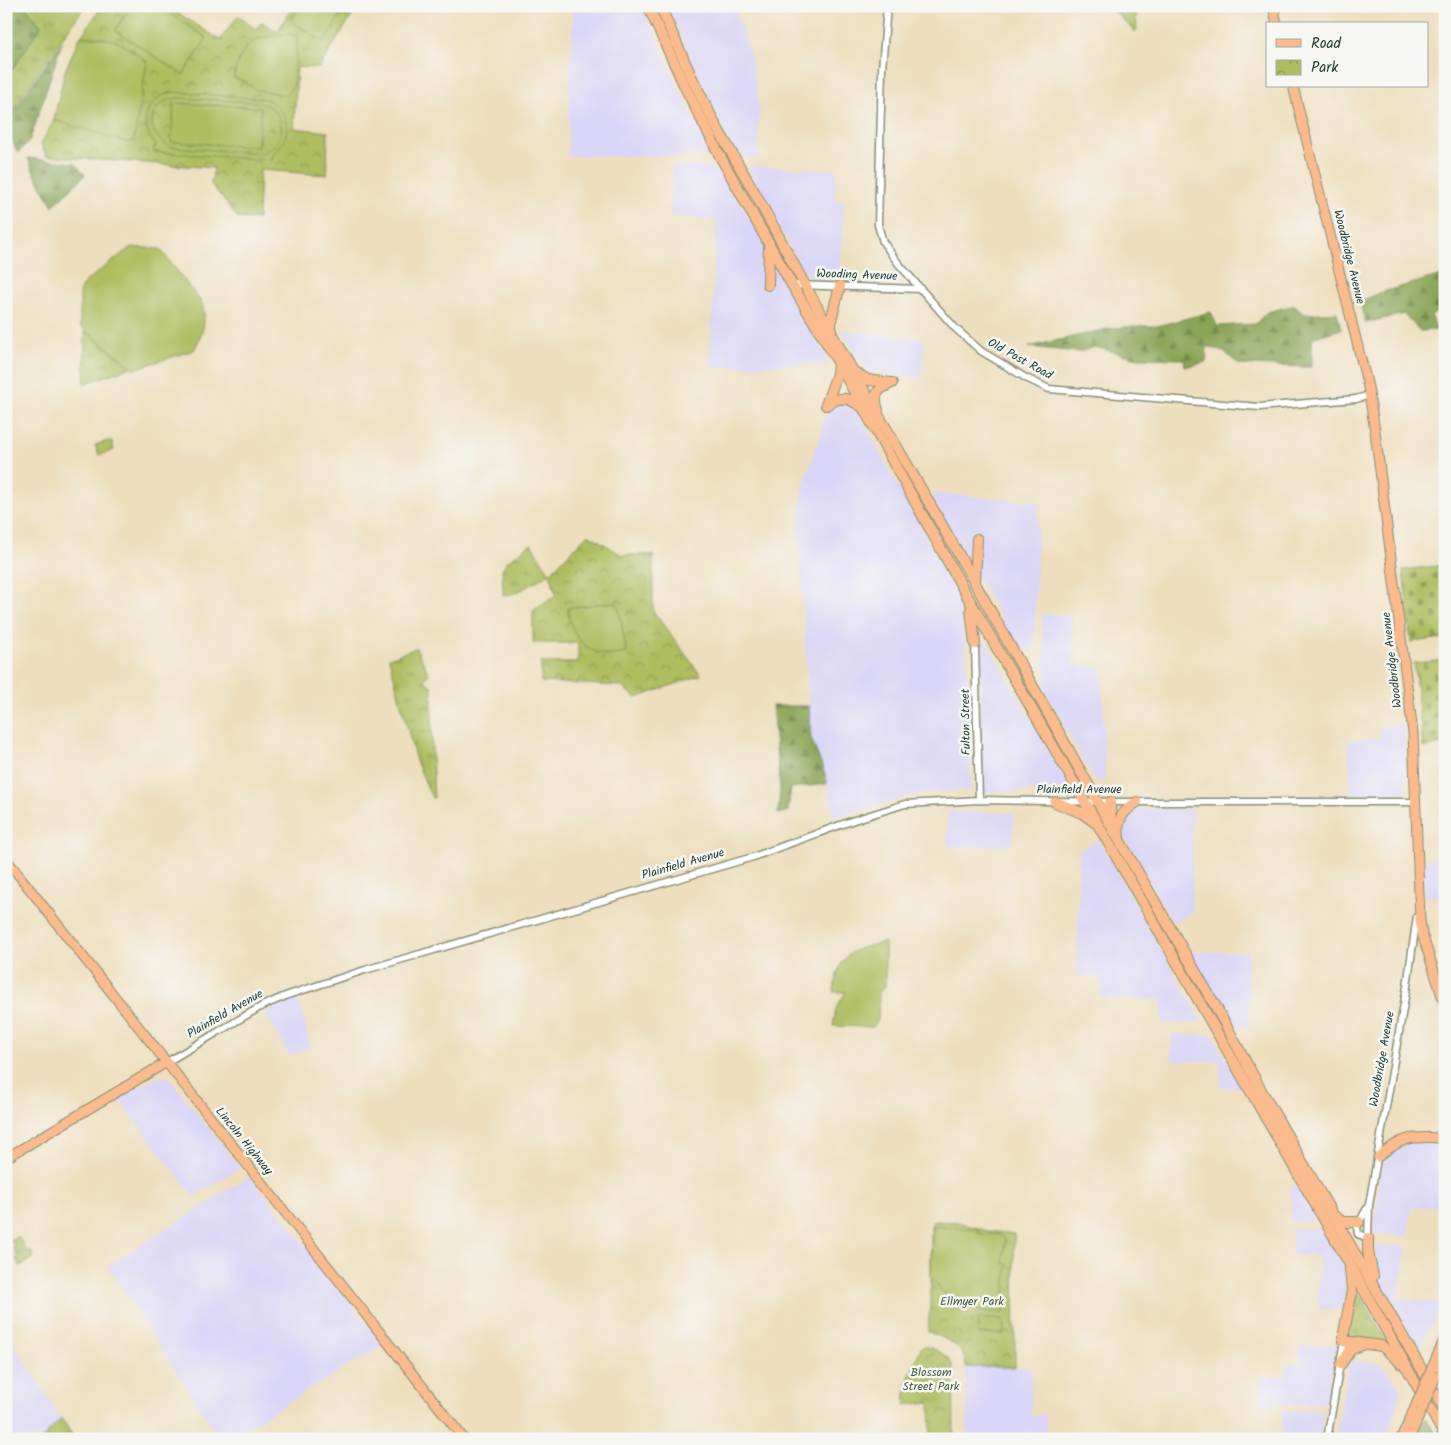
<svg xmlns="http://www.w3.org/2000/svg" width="1451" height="1445" viewBox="0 0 1451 1445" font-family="Kalam,sans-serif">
<defs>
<pattern id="grass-tufts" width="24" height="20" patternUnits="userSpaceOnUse" patternTransform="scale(1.25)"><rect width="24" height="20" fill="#aebd5f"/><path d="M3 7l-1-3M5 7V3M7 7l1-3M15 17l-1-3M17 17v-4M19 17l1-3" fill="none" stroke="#8d9b4f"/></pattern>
<pattern id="forest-firs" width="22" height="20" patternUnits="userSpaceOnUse" patternTransform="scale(1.25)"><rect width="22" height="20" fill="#8aa456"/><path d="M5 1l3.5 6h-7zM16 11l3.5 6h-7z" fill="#708748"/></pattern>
<pattern id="cemetery-stones" width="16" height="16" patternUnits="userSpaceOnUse" patternTransform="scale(1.25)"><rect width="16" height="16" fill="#aebd5f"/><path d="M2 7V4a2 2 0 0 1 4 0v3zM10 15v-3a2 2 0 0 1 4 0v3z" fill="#8d9b4f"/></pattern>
<pattern id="park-crowns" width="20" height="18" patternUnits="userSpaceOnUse" patternTransform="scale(1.25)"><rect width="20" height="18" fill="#aebd5f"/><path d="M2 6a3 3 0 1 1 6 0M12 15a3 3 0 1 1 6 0" fill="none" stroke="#8d9b4f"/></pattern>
</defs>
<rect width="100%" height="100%" fill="#f6f6f2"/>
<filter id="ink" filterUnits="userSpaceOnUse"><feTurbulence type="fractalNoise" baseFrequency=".02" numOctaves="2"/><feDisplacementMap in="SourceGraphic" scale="10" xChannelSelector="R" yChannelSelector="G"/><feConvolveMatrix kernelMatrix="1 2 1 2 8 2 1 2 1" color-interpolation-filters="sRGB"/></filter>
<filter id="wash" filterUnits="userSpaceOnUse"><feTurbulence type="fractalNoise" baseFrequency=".0096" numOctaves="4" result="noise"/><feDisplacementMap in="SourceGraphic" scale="20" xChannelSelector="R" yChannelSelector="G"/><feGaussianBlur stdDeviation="1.12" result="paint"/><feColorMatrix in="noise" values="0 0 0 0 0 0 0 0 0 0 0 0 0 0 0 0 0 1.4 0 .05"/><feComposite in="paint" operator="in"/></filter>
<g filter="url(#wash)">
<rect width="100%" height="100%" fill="#eedebd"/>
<g fill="#dad6f7">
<polygon points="573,6 643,6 677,85 710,149 707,156 567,156"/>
<polygon points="667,6 734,6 752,60 759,105 758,158 737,158"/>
<polygon points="673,165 719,168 766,245 830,364 710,367 716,220 670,216"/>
<polygon points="751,166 837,170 835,200 844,201 840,279 811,281 797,260 747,170"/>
<polygon points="840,330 924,339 921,378 870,373"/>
<polygon points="838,403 849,404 862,420 962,603 971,735 971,790 928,792 834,817 825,774 811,738 799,533 803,487 815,448 822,433 823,421 827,412 830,406"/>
<polygon points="930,493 1038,502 1034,650 1019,650"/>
<polygon points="1042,614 1071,615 1074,665 1102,667 1105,781 1095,781 1045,691"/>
<polygon points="986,641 1071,789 982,792 980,643"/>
<polygon points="1404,725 1406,794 1351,795 1348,740 1380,738 1380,727"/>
<polygon points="1192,808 1192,912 1173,923 1122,832 1136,809"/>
<polygon points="948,812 1014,813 1012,846 947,846"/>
<polygon points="1098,839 1202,1022 1162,1024 1162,1000 1100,998 1101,977 1077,976 1079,851"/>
<polygon points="1445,858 1445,897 1425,897 1425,859"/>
<polygon points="1189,952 1247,952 1249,1027 1232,1026"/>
<polygon points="298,997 310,1046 290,1056 264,1013"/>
<polygon points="1172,1034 1209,1035 1213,1036 1240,1083 1239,1086 1237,1087 1220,1087 1220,1061 1171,1061"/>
<polygon points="158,1077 168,1077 240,1168 194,1196 118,1099"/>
<polygon points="1415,1142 1445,1142 1445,1207 1412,1206 1407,1237 1373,1233 1380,1173 1386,1158 1401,1146"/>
<polygon points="250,1176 383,1345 228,1439 220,1439 108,1266"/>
<polygon points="1295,1184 1300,1187 1315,1215 1314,1220 1312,1221 1293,1222 1291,1220 1291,1188"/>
<polygon points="1320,1228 1325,1232 1346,1272 1347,1282 1343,1309 1319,1310 1318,1255 1292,1255 1292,1229"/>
<polygon points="1376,1246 1406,1246 1399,1299 1441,1303 1441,1309 1418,1350 1375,1273"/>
<polygon points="6,1332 61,1418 42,1439 6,1439"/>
<polygon points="1336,1345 1325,1403 1261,1405 1261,1377 1286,1377 1286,1365 1300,1364 1300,1346"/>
<polygon points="1349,1361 1380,1363 1400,1388 1398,1406 1385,1439 1335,1439"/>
<polygon points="966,1367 1031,1367 1031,1415 1046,1415 1046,1439 967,1439"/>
<polygon points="1282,1411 1324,1411 1319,1439 1282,1437"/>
</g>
<g fill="url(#grass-tufts)" stroke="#667d4a">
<polygon points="25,6 85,6 6,119 6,79 41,26"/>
<polygon points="531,544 550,573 518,592 503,596 502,569 505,565 506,562"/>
<polygon points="416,648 429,674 424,679 430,685 432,686 432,751 434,798 432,798 416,761 389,658"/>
<polygon points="1354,1290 1358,1291 1391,1348 1347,1338"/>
</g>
<g fill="url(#forest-firs)" stroke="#547045">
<polygon points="6,6 25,6 41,26 6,79"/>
<polygon points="62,42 30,140 18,153 6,128 6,122"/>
<polygon points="28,158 75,163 85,175 53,206 35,175"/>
<polygon points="1445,274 1445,309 1431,315 1437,330 1420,331 1404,314 1365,323 1360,302 1379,293"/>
<polygon points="1295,305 1304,314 1337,312 1341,329 1312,338 1312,367 1239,365 1226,353 1207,346 1206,362 1185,367 1184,359 1138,358 1095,347 1079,352 1029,347 1107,329 1133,326 1157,326 1211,312 1217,326 1255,324 1267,312"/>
<polygon points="772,706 809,706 811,738 825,774 827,784 791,788 788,811 778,814 780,789"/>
<polygon points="1425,1417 1440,1439 1416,1439"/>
</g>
<g fill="url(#cemetery-stones)" stroke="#667d4a">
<polygon points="1445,565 1445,638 1411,642 1403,570"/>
<polygon points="1445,660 1445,743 1423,748 1414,663"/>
</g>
<g fill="url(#park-crowns)" stroke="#667d4a">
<polygon points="102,6 167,6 220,40 238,16 256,29 262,22 277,32 293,6 358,6 319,68 297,67 294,128 328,132 327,175 260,170 258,219 238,218 211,184 214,168 46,156 41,144 54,120 65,71 80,38"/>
<polygon points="1109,6 1136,6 1137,30 1135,32"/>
<polygon points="85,331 131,367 84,384"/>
<polygon points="111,440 114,450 99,455 95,445"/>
<polygon points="588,534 622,555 653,555 653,611 701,675 636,698 621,686 541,682 541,663 578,663 578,643 533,643 533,611 556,595 550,573"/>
<path d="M933,1221L957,1222L988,1231L1014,1234L1015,1367H966C965,1345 945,1339 928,1332L931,1289V1226Z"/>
<polygon points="18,1236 27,1252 30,1250 34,1257 20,1266 16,1259 18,1257 13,1248 15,1247 11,1240"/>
<path d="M925,1346C938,1351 947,1353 953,1367L954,1439H931L930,1402L905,1405L907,1382L921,1348Z"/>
<polygon points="61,1418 75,1439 42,1439 45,1436"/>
</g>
<g fill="#aebd5f" stroke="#667d4a" fill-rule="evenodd">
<polygon points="131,6 159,6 207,38 183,75 115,30"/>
<polygon points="300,6 346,6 324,42 291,21"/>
<path d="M285,34H292L298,37L293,86L286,95L257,90L244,81L234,78C236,65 243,44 257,39C266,37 276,36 285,34Z"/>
<path d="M80,37C113,36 122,42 147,62L134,140L129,143L54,120L65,71Z"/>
<path d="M173,92L266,99C283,107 293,125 282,143C278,150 273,151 272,160L154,152V147L157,146C137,126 145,98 173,92ZM177,98L255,102C287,105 291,143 261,153L172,147C143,136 146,101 177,98Z"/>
<polygon points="174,103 261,108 258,147 171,142"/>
<path d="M131,247L160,249L202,303C207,322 203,333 194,350L134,369L80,326V290L85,282Z"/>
<path d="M613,602L618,605L627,653C619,654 610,656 603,654C581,650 569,629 568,608Z"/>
<path d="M885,942V987L879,992L878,1020L873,1027L833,1026L836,1008L846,992H834C835,976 841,955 858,949C866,946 876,945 885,942Z"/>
<polygon points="932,1226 978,1229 978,1233 1000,1235 1005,1239 1003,1263 1007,1264 1004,1313 981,1311 949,1299 931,1278"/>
<polygon points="978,1319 1003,1319 1004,1334 978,1334"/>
</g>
</g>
<g filter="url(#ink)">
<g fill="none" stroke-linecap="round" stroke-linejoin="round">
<defs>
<g id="minor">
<polyline points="887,6 882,69 878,225 883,242 898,263 955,328 981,351 1026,378 1049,389 1259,407 1356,399 1370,395"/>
<polyline points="792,285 921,289"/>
<polyline points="975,644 979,800"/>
<polyline points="167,1062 262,1006 288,995 365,970 753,857 854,820 905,804 979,800 1116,802 1416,802"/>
<polyline points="1369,1205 1357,1226 1358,1234 1368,1238 1369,1205 1407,986 1417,916"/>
<polyline points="1327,1439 1344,1341"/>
</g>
<g id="major">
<polyline points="1273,6 1277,24"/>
<polyline points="1293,86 1368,387 1375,431 1413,733 1420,920 1422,934 1445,1005"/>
<polyline points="6,859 464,1439"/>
<path d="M1378,1157C1404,1135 1412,1137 1445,1138"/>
<polyline points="6,1158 167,1062"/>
<polyline points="1432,1368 1445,1338"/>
<polyline points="1436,1376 1445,1357"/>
<polyline points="1401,1439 1416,1405"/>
<polyline points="1409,1439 1421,1412"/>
</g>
<g id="highway">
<polyline points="648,6 686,89 720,156 792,285 838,362 966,594 1349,1263 1445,1436"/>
<polyline points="660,6 691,76 716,126 756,195 831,333 954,546 1122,845 1216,1007 1262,1092 1445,1410"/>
<polyline points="768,285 769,243"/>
<polyline points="831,332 831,320 840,286"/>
<polyline points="856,373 868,380 891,383"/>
<polyline points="826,405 837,374 838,362"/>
<path d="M826,405C839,395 849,398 861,406"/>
<path d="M878,410C872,393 878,389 892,383"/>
<polyline points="975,581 977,539"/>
<polyline points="971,609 975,644"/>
<polyline points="1055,802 1082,813 1096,823"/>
<polyline points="1110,802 1111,821"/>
<path d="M1119,837C1116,820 1123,811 1137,802"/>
<polyline points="1334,1216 1343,1222 1359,1222"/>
<polyline points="1368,1238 1368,1252 1373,1276"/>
<polyline points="1350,1269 1352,1290 1344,1333 1344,1341 1382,1346 1401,1363"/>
<polyline points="1443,1360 1445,1358"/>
<polyline points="1341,1364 1351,1349 1364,1344"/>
</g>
</defs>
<use href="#minor" stroke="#868e78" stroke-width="9"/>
<use href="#major" stroke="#868e78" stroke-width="11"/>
<use href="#highway" stroke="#868e78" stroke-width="12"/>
<use href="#minor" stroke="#fff" stroke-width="6"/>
<use href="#major" stroke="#fbbb8d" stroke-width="9"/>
<use href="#highway" stroke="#fbbb8d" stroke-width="10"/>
<defs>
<g id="major-bridge">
<polyline points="1416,1405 1432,1368"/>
<polyline points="1421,1412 1436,1376"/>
</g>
</defs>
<use href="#major-bridge" stroke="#868e78" stroke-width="11" stroke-linecap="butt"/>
<use href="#major-bridge" stroke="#fbbb8d" stroke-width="9"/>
</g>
</g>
<g text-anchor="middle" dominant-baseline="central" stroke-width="5" stroke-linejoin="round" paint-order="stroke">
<g font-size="12" fill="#1f3d34" stroke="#f6f6f2">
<text transform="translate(1349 257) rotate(76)">Woodbridge Avenue</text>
<text transform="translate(857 275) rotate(2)">Wooding Avenue</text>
<text transform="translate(1020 359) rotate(29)">Old Post Road</text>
<text transform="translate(1392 660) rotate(-97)">Woodbridge Avenue</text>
<text transform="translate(966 722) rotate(-91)">Fulton Street</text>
<text x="1079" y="789">Plainfield Avenue</text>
<text transform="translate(683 864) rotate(-16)">Plainfield Avenue</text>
<text transform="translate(225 1014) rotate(-30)">Plainfield Avenue</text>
<text transform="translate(1382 1059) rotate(-80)">Woodbridge Avenue</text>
<text transform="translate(244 1141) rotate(51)">Lincoln Highway</text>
</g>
<g font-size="12" fill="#435d3f" stroke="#f6f6f2">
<text x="972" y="1301">Ellmyer Park</text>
<text x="931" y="1372">Blossom<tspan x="931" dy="14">Street Park</tspan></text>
</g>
</g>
<rect width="1451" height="1445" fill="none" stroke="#f6f6f2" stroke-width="25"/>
<rect x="1266" y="22" width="162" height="65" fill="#f6f6f2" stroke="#a0aca6"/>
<rect x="1276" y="39" width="25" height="8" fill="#fbbb8d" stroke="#a0aca6"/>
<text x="1311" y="48" font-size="15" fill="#1f3d34">Road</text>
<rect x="1276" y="60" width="25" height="15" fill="url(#park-crowns)" stroke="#a0aca6"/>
<text x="1311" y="72" font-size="15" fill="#1f3d34">Park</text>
</svg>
